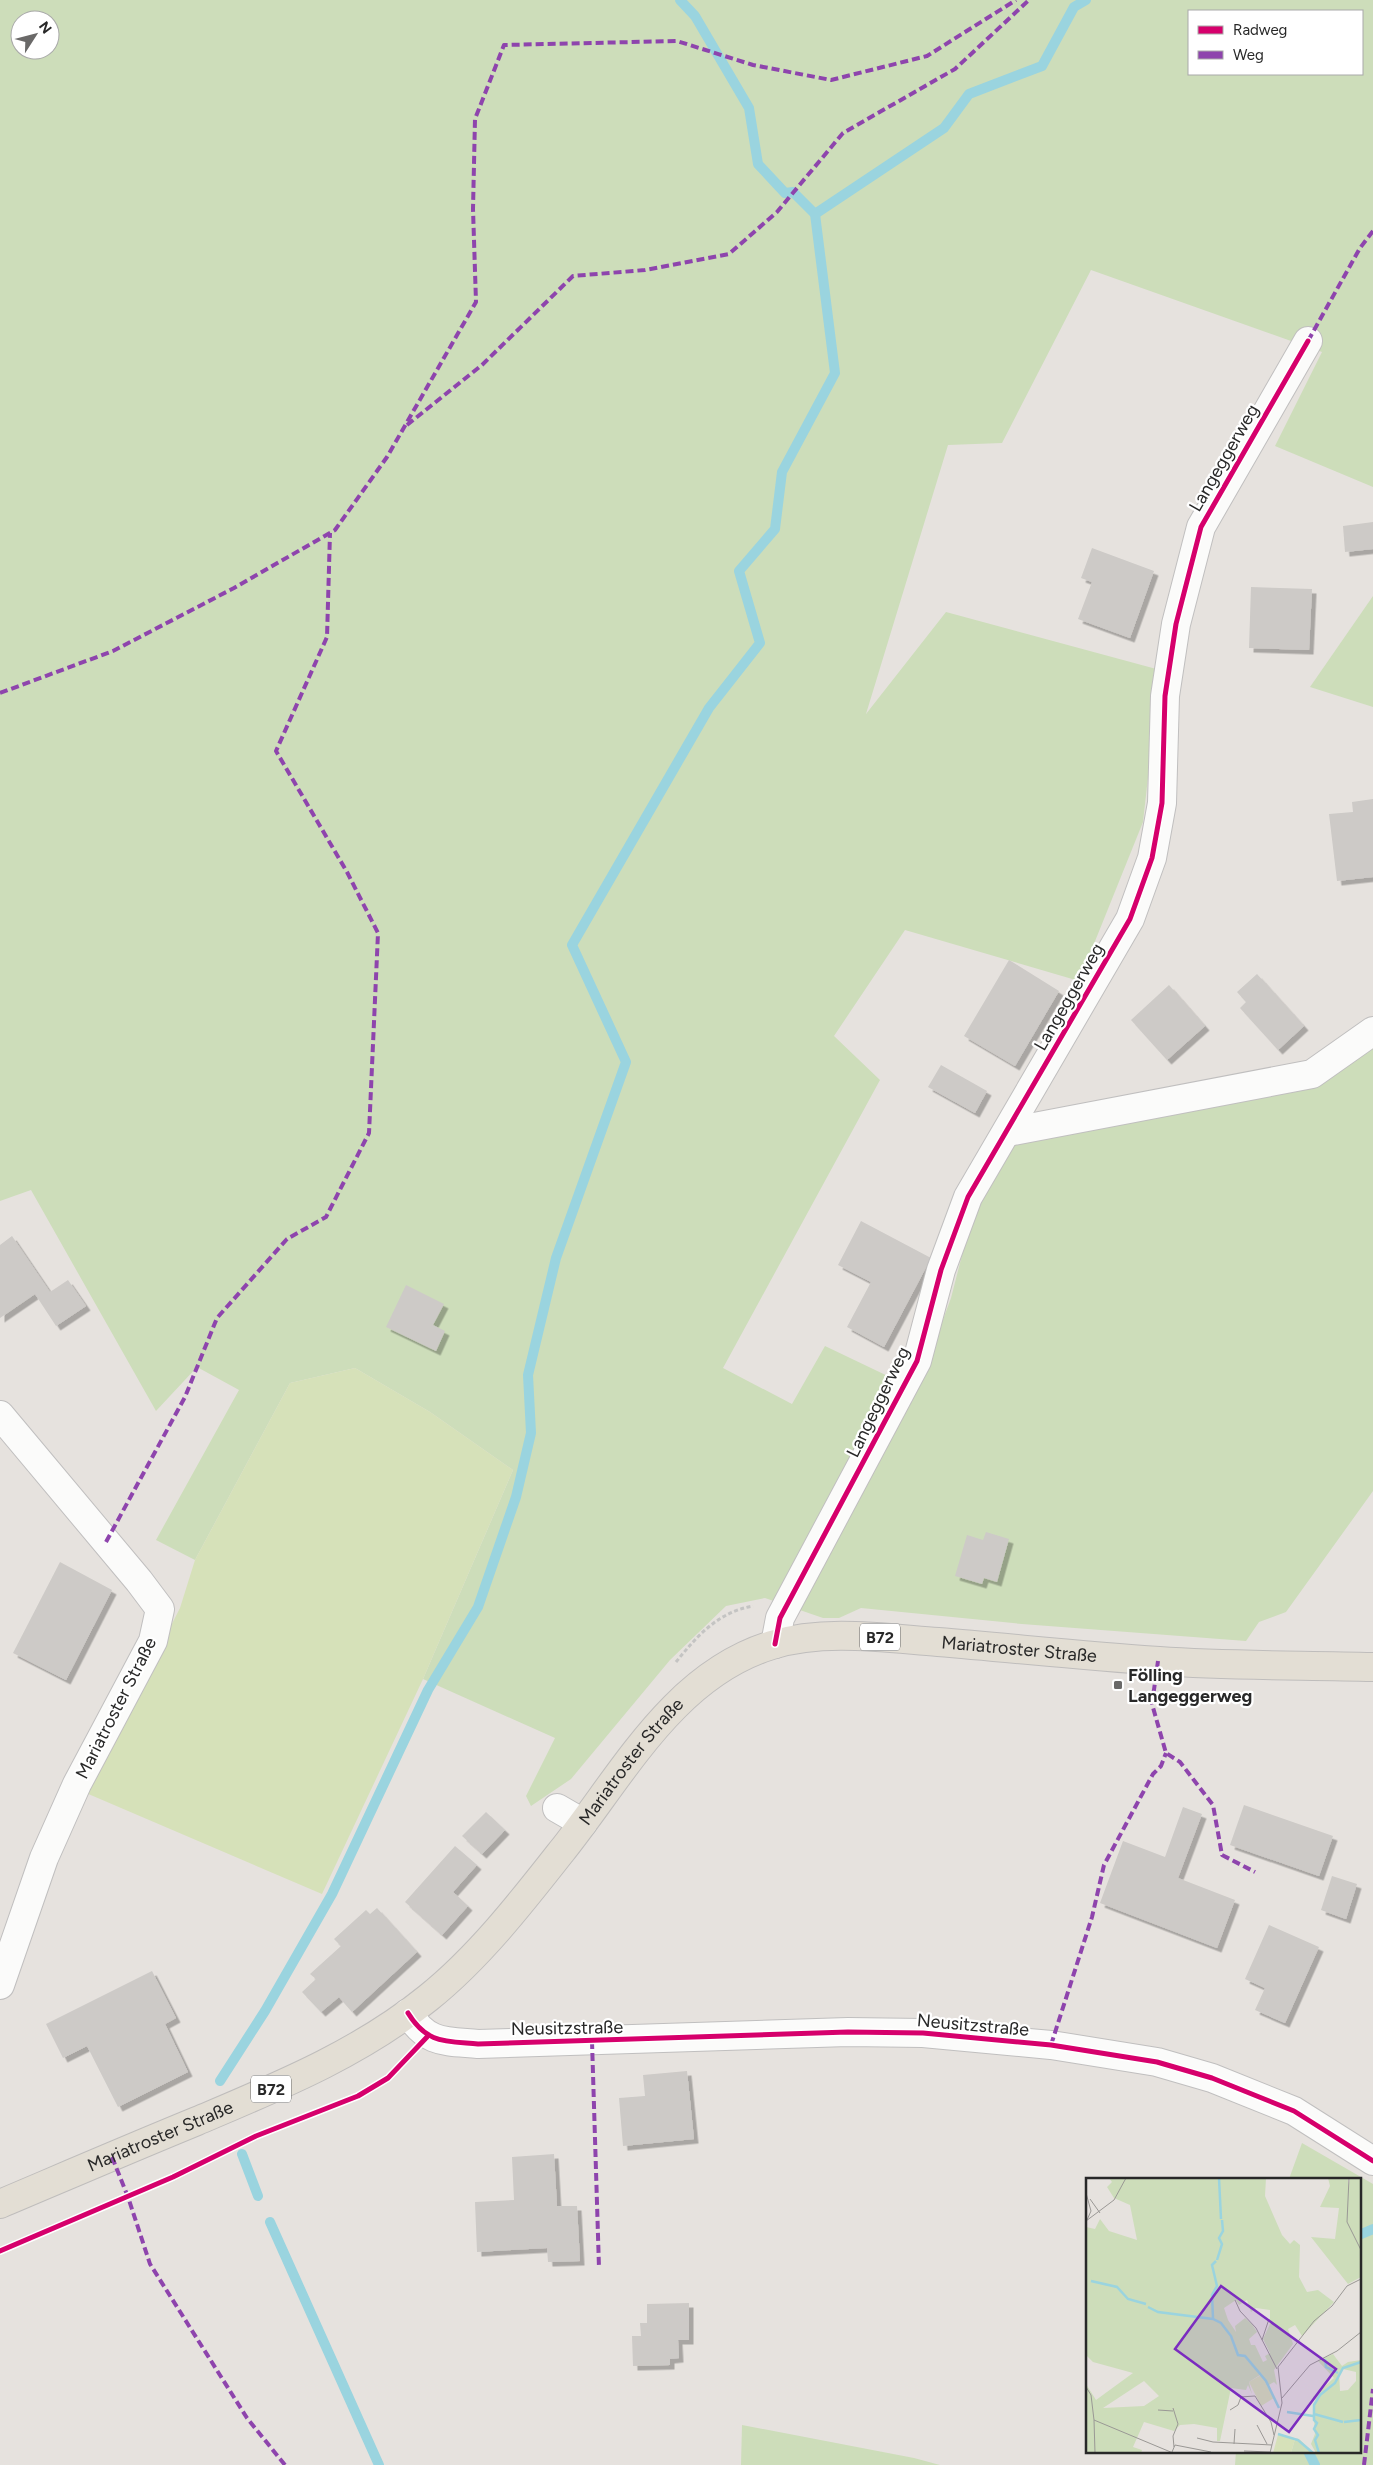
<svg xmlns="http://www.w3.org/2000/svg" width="1373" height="2465" viewBox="0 0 1373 2465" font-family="Figtree,sans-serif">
<defs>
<filter id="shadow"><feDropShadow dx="4.5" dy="4.5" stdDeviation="0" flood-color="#0004"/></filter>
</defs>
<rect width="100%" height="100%" fill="#e6e2de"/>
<g fill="#cdddba" fill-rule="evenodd">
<path d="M0,0H1373V487L1275,446L1322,352L1091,270L1002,443L948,445L866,714L946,612L1160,670L1143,822L1079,981L905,930L834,1036L880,1080L723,1368L792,1404L825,1346L917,1390L951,1298L970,1224L991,1176L1014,1145L1039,1136L1325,1082L1373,1047V1491L1286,1612L1259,1622L1246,1641L1022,1624L861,1608L839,1618H823L765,1598L726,1606L670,1660L571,1779L531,1806L526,1796L555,1738L423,1679L513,1470L430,1412L355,1368L290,1383L195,1560L156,1540L239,1390L197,1367L156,1411L31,1190L0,1201ZM1189,11H1362V74H1189ZM20,20H50V50H20Z"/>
<polygon points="1373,596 1373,707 1310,687"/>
<polygon points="1302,2143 1373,2184 1373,2465 1235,2465 1236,2451 1359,2451 1359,2179 1289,2179"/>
<polygon points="742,2425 914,2458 940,2465 741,2465"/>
</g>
<polygon fill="#d6e1b9" points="355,1368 430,1412 513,1470 423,1679 322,1894 86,1793 180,1608 195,1560 290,1383"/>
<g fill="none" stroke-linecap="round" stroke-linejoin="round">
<g stroke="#9ad4df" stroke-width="10">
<polyline points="815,214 944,128 969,94 1042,66 1074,7 1086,0"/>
<polyline points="220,2081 265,2011 332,1894 428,1690 478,1607 516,1497 531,1433 528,1375 556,1258 626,1062 572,945 709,708 760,643 739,571 775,529 782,472 835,373 815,214 793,192 785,193 758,164 749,108 695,16 680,0"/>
<polyline points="242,2154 258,2196"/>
<polyline points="270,2222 379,2465"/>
<polyline points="1359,2235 1373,2229"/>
<polyline points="1308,2451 1315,2465"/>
</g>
</g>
<g fill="#cdcac7" filter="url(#shadow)">
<polygon points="1373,522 1373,549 1345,552 1343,526"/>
<polygon points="1092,548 1154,571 1130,638 1078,619 1092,582 1081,578"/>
<polygon points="1251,587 1312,589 1309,650 1249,648"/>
<polygon points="1373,799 1373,877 1337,881 1329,814 1353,812 1352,802"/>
<polygon points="1009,960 1059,991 1015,1066 964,1036"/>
<polygon points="1257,974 1304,1026 1278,1050 1240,1008 1246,1002 1237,992"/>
<polygon points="1169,985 1205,1026 1167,1060 1131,1020"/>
<polygon points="941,1065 987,1091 975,1113 928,1087"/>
<polygon points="861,1221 931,1258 884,1347 847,1327 871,1282 838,1265"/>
<polygon points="12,1236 50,1292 68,1280 86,1306 56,1326 35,1294 0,1318 0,1245"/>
<polygon points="406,1285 444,1304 433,1325 445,1331 436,1351 386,1327"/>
<polygon points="986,1532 1009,1539 997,1582 984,1578 982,1584 955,1576 967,1535 983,1540"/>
<polygon points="60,1562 112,1590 66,1680 13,1653"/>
<polygon points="1244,1805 1333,1836 1319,1876 1230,1845"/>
<polygon points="1183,1807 1202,1814 1178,1878 1235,1900 1217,1948 1100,1903 1123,1841 1165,1857"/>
<polygon points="486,1812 505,1830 482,1854 462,1836"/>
<polygon points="455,1846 477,1865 453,1892 468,1906 442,1935 405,1902"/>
<polygon points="1332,1876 1357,1884 1346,1919 1321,1910"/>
<polygon points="377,1908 417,1952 352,2012 339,1997 321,2012 302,1992 316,1979 310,1974 341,1946 334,1939 366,1910 370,1914"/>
<polygon points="1269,1925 1319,1947 1285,2023 1255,2010 1265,1988 1245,1979"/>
<polygon points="152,1971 176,2018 165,2024 188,2072 118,2107 87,2046 63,2058 46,2024"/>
<polygon points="687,2071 694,2139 623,2146 619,2098 645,2096 643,2075"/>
<polygon points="554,2154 557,2206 577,2206 580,2261 548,2262 547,2248 477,2252 475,2202 514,2200 512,2157"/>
<polygon points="689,2303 689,2340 678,2340 679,2358 670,2359 670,2365 633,2366 632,2336 641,2336 640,2323 647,2323 647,2304"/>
</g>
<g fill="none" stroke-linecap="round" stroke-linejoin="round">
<defs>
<g id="minor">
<polyline points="1008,1132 1312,1074 1373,1031"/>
<polyline points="0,1415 139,1581 160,1609 153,1641 77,1784 44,1858 0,1985"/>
<polyline points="775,1644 780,1618 917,1361 941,1270 968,1197 1130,919 1152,858 1162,803 1165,696 1176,624 1201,527 1308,341"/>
<polyline points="557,1808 583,1823"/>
<path d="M408,2013C427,2044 445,2041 478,2044L848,2032L923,2033L1051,2045L1157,2062L1212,2078L1294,2111L1373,2161"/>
</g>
<g id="major">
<path id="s1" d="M0,2204C66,2176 131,2148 197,2121C277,2087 359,2054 428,1998C478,1958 521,1903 561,1852C622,1776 673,1675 772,1645C824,1629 884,1638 938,1642C1011,1648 1085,1656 1159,1661C1230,1666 1302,1665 1373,1667"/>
</g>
</defs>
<use href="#minor" stroke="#c0bfbf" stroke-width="30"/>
<use href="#major" stroke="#bfbdbc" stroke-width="30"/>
<path stroke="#c4c4c3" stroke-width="3" stroke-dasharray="4 2.5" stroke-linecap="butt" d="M676,1662C697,1636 718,1612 753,1606"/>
<use href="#minor" stroke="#fbfbfa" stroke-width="28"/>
<use href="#major" stroke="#e3ded4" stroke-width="28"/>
<g stroke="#8e44ad" stroke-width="4" stroke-dasharray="8 4" stroke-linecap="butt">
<polyline points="1308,341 1360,248 1373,231"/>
<polyline points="407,425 482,365 573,276 645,270 729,254 777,212 843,133 955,69 1029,0"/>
<polyline points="0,693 113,651 234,588 335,530 387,457 476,302 473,209 475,119 504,45 677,41 753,65 831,80 927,56 1016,0"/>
<polyline points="106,1542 185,1397 217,1318 287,1239 326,1217 369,1133 378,933 347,872 276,751 327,637 330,533"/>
<polyline points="1158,1661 1152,1704 1166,1753 1180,1762 1213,1805 1222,1855 1255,1872"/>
<polyline points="592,2041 599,2268"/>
<polyline points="1051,2045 1092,1917 1104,1865 1153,1774 1161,1766 1166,1753"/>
<polyline points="112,2157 128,2197 150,2264 247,2418 285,2465"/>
<polyline points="1364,2465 1373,2389"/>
</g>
<defs>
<g id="cycleway">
<polyline points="775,1644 780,1618 917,1361 941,1270 968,1197 1130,919 1152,858 1162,803 1165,696 1176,624 1201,527 1308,341"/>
<path d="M408,2013C427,2044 445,2041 478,2044L848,2032L923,2033L1051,2045L1157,2062L1212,2078L1294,2111L1373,2161"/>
<polyline points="0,2251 173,2177 256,2136 358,2096 388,2078 427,2037"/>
</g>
</defs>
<use href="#cycleway" stroke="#fff" stroke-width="8"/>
<use href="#cycleway" stroke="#d6006c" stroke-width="5"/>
</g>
<rect fill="#6a6968" stroke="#fff" stroke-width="2" x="1113" y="1680" width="10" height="10" rx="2.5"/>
<g text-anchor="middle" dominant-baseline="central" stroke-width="4.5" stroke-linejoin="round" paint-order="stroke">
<g fill="#fff" stroke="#686868" stroke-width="1">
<rect x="860" y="1623.5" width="40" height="27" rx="4"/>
<rect x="251" y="2075.5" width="40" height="27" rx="4"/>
</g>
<g font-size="16" font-weight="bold" fill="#282828">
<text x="880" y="1637">B72</text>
<text x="271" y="2089">B72</text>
</g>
<g font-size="18" fill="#282828" stroke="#fff">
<text transform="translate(1224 458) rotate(-60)">Langeggerweg</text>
<text transform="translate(1069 997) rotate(-60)">Langeggerweg</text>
<text transform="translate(878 1402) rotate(-64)">Langeggerweg</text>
<text stroke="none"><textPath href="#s1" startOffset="1224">Mariatroster Straße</textPath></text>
<text transform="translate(116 1708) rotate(-63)">Mariatroster Straße</text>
<text stroke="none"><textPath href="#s1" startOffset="789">Mariatroster Straße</textPath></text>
<text transform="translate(973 2025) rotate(5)">Neusitzstraße</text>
<text transform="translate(567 2028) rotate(-1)">Neusitzstraße</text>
<text stroke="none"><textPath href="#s1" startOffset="174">Mariatroster Straße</textPath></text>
</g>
<g font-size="18" font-weight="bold" fill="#282828" stroke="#fff" text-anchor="start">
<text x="1128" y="1675">Fölling<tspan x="1128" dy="21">Langeggerweg</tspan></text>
</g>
</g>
<g transform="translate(1086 2178)">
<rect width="275" height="275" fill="#e6e2de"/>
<path d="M23,0H180L179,18L196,57L204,66L208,62L214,67L213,99L221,114L232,112L248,124L216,158L209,147L202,151L207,166L188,192L191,207L188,204L181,208L174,197L163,204L166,216L162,207L160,212L145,210L134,263H131V250L108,246L94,247L88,253L58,244L47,269L56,272L55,275H0V206L10,222L47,195L7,184L0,177V49L9,51L14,41L23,53L51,62L44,27L28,20L21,9L26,4ZM150,122L153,127L161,122L165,134L170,130L184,132V146L177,161L184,175L179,178L181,182L177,184L169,167H165L163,161L171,154L166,146L159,140L149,148L150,154L142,142L138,130ZM58,203L73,218L58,228L17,230ZM242,0H262V10L264,0H275V99L262,106L225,59L249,61L253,30L234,29L244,8ZM247,176L256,188L262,184L275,182V275H230L225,266L229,256L227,226L230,222L227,219L248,200L232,183ZM257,191L270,194V203L262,212L254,213L253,195ZM191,256L213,261L228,275H205L209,261Z" fill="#cdddba" fill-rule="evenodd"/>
<path d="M175,197L188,220L175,228L163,204ZM192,257L209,261L205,275H187Z" fill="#d6e1b9"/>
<path fill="none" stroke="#9ad4df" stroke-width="2.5" d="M133,0L135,41M131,82L136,66L133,60L137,53L136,42M5,103L31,109L42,121L60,126M62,129L72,134L127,141L135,145L145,158L152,177L159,178L180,203L193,230M127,140L126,117L131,108L126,87L130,83M239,181L240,189L252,195M201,234L227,238M228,236L257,244M258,244L275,242M192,256L212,262L227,275M233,275L229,262L232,257L228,251L231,245L228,242V227L234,217L249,205L257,190L275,184"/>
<path fill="none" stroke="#9a9895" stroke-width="1" d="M263,0L261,44L275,72M0,15L5,33L1,42M4,21L14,35M0,43L28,22L40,0M149,122L154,133L170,150L191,191M176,162L183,141M0,209L5,217L8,242L87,275M154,219L169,218L185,244L188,257M196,220L224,187L251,173L275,154M87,230L92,246L87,258L88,269M72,232L87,233M144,232L152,227L155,219M8,242L9,275M171,247L181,266M111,260L127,264L186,267M148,266L149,251M158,273L184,274M86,274L89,267L125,274M184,275L196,225L192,189L228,143L246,128L261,108L275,101"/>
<path fill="#7b2cbf" fill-opacity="0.15" stroke="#7b2cbf" stroke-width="2.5" d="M135,108L250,191L203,254L89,171Z"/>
<rect width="275" height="275" fill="none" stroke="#282828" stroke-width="2.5"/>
</g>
<rect x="1188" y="10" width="175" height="65" fill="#ffffff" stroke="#a9a9a9"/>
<rect x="1198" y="26" width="25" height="8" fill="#d6006c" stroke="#a9a9a9"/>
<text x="1233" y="35" font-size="15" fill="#282828">Radweg</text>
<rect x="1198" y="51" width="25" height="8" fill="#8e44ad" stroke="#a9a9a9"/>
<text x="1233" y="60" font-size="15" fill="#282828">Weg</text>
<g transform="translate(35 35) rotate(54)"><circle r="24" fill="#ffffff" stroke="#a9a9a9"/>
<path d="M0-4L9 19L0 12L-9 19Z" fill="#6a6968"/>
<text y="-8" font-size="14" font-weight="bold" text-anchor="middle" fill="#282828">N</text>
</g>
</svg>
